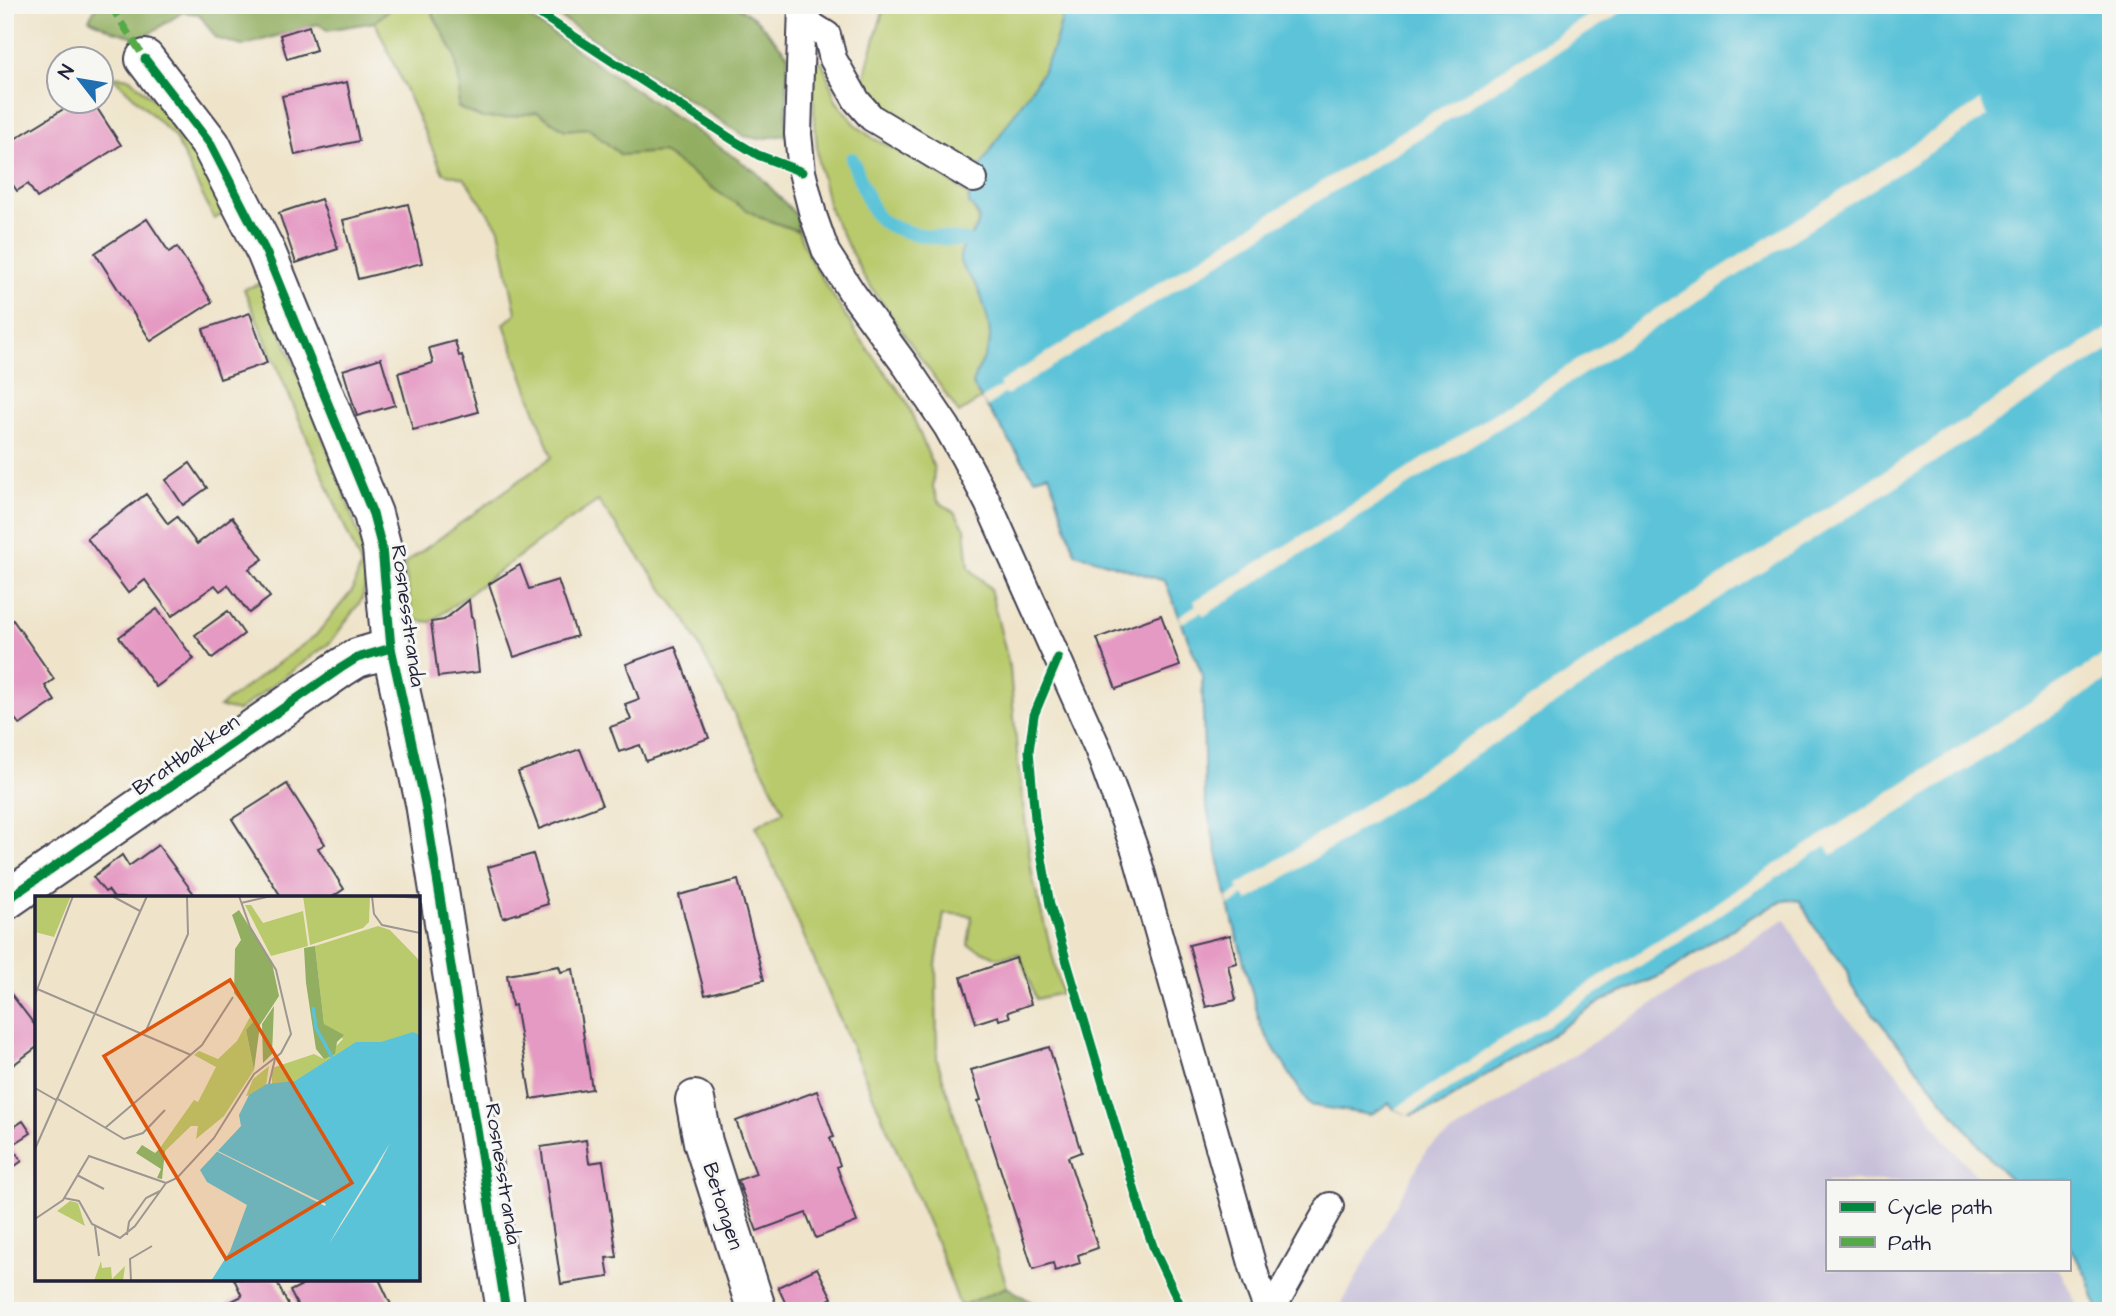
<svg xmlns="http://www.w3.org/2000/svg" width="2116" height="1316" viewBox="0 0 2116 1316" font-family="'Architects Daughter',sans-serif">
<rect width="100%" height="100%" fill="#f6f6f2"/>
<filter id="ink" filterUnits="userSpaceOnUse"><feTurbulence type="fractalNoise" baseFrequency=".0143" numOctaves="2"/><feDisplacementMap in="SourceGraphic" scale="14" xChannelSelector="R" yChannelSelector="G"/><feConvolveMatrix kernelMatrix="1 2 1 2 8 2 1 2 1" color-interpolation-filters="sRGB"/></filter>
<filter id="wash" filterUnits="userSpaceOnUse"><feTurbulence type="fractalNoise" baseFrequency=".00686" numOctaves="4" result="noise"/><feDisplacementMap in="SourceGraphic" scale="28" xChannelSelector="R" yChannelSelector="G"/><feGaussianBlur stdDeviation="1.57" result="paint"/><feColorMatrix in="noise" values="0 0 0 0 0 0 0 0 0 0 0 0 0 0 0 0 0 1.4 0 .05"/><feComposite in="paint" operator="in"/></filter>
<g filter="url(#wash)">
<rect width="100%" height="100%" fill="#efe4ca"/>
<polygon fill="#c7c0d9" points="1785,919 1824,988 1840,1010 1888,1062 1918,1099 1944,1139 1981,1181 1827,1181 1827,1269 2059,1269 2080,1311 1338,1311 1427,1149"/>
<g fill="#b9ca6d" stroke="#6e7654" stroke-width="2">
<polygon points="394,5 428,5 455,55 460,87 458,108 482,118 504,118 537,112 565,130 588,128 621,155 662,152 721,194 759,217 798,231 810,259 859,337 906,400 934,468 933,487 938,501 955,513 965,528 969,568 990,588 1010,669 1018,764 1032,875 1062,993 1036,999 1019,954 998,958 968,945 972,916 944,913 936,965 937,1059 1007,1287 960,1306 936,1241 756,826 784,811 687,622 598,501 542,539 431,622 413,620 404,564 552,457 504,324 516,313 499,229 464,178 443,173 375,22"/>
<polygon points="885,5 1465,5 1004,186 980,166 930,143 900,122 866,90 864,81 869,58"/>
<path d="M815,59L823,63L836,101L857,126L874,139L923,162L969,195L968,199C987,226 975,229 961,252L1005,309L977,393L981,399L959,413L864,277L830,211L818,161L814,112L813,60Z"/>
<polygon points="112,76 130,78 175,119 226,203 223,214 214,219 174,136"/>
<polygon points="262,283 341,484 363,548 367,579 362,599 331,642 238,711 219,707 316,635 352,591 361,565 244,289"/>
</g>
<g fill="#92ae60" stroke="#5a684e" stroke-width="2">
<polygon points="97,5 394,5 375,22 327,30 318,24 242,46 216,38 199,14 183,12 141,39 113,31 89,19"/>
<polygon points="428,5 511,5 756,172 797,216 798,231 759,217 721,194 662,152 621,155 588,128 565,130 537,112 504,118 482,118 458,107 460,87 455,55"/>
<polygon points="541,5 735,5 757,20 788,55 786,135 759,139 744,136"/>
<polygon points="1007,1287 1046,1311 962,1311 960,1306"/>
</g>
<path fill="#5bc3d8" stroke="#3e728a" stroke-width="2" d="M1064,5H2111V1311H2098L2088,1278L2069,1246V1181H2012L1992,1161L1851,986L1848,971L1813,925L1800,901L1787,899L1753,916L1660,976L1602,1001L1521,1055L1490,1072L1440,1106L1411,1115L1394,1109L1389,1103L1371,1115L1309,1105L1261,1027L1227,898L1205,799L1202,674L1165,581L1075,553L1049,474L1034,478L972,384C976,370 986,357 989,345C993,331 983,300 977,287C973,278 961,271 960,260C958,238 996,226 969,204C966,173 1025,103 1042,72C1053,52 1061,27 1064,5Z"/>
<g fill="#efe4ca">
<polygon points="1605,5 1633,5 1007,395 1005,393 987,407 981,399 1001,386 999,383"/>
<polygon points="1980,101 1988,116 1204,616 1201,612 1182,623 1179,616 1196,605 1194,601 1339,513"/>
<polygon points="2111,326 2111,349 1248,901 1244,896 1229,906 1227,898 1239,890 1237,886"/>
<polygon points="2108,652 2111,655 2111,678 1832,855 1826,846 1409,1115 1394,1109"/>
</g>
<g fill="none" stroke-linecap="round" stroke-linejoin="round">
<path stroke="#5bc3d8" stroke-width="14" d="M852,159C859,176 867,202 877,216C893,235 943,238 967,241"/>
</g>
<g id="blocks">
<g fill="#e59ac3">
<polygon points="309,26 316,50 287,59 280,35"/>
<polygon points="347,82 359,141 295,155 282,96"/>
<polygon points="75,102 93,102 121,145 37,198 28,184 17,191 5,173 5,160 10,157 5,149 5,145"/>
<polygon points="321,199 338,249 296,263 279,213"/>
<polygon points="408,204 422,263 358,279 343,220"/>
<polygon points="147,219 169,252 177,247 212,302 151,341 95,253"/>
<polygon points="250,313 267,363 220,379 203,329"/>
<polygon points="455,341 459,356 462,355 478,412 413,430 398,373 433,363 429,348"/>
<polygon points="381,358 395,405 357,416 343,370"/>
<polygon points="190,463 207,488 183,505 166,480"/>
<polygon points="146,494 168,524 177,517 197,544 232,517 263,559 249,569 270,597 249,613 228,585 220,591 215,585 172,616 145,580 128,593 87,538"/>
<polygon points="520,565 529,589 558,580 577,636 514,657 489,584"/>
<polygon points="469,600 471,617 473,617 479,672 438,677 431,622 444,620"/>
<polygon points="157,609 194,659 156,687 119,637"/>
<polygon points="228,611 244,634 212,658 195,635"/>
<polygon points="1161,615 1180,666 1116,689 1097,638"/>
<polygon points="13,620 54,679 45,686 55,701 20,725 16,720 5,727 5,626"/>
<polygon points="675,646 709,738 646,761 640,745 619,752 610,727 631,720 625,704 639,699 626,664"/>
<polygon points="580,749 602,805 539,829 518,772"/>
<polygon points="287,784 325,844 318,848 344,889 331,898 282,898 232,819"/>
<polygon points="158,845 194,894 189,898 114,898 108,890 105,892 93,877 122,855 129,866"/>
<polygon points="533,854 548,904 503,918 488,867"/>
<polygon points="738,880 764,980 705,995 679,895"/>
<polygon points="1230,935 1237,963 1228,965 1236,1000 1206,1007 1189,945"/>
<polygon points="1016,958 1031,1004 1008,1012 1010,1017 999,1020 998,1016 976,1023 961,977"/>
<polygon points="559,966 561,972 573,969 592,1089 531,1099 515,1005 512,1006 507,975"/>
<polygon points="5,986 37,1028 37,1047 5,1071"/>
<polygon points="1049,1047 1081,1152 1068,1157 1098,1248 1078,1255 1080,1263 1055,1271 1053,1263 1033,1269 978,1101 981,1100 971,1070"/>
<polygon points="817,1091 834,1137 830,1138 840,1165 837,1167 857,1222 816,1238 806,1213 757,1231 738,1180 756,1174 736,1121"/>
<polygon points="23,1121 31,1133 11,1146 22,1161 5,1173 5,1133"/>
<polygon points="586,1140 589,1163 603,1161 617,1257 606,1258 609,1277 561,1284 541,1147"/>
<polygon points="817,1268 832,1298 806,1311 789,1311 778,1287"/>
<polygon points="234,1279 273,1279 274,1281 276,1280 291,1311 230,1311 226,1304 242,1296"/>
<polygon points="314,1279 379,1279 394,1311 300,1311 290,1291"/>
</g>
</g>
</g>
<g filter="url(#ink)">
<use href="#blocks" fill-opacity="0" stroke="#413f50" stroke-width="2"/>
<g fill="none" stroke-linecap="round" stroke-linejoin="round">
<defs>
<g id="service">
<polyline points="802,5 798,134 802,172 813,215 826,252 853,294 906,366 947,427 965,459 988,503 1098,749 1135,850 1257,1281 1268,1311"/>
<polyline points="803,20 827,35 833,59 857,101 872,118 974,179"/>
<polyline points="1271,1311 1330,1206"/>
</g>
<g id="minor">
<polyline points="145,59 211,145 266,252 373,514 382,548 391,648 425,803 506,1311"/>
<polyline points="5,901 341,668 357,658 391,648"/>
<polyline points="695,1100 703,1142 757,1311"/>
</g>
</defs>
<use href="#service" stroke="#413f50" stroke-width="30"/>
<use href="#minor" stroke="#413f50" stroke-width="42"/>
<use href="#service" stroke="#fff" stroke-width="26"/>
<use href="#minor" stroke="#fff" stroke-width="38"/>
<polyline stroke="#53aa46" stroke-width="7" stroke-dasharray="14 7" stroke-linecap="butt" points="110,5 145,59"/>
<defs>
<g id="cycleway">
<polyline points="526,5 733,140 758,155 802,172"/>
<polyline points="145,59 211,145 266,252 373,514 382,548 391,648 425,803 506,1311"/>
<polyline points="1058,658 1034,715 1029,751 1035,818 1050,905 1141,1212 1155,1252 1183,1311"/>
<polyline points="5,901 341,668 357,658 391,648"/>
</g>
</defs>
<use href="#cycleway" stroke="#f6f6f2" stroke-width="13"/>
<use href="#cycleway" stroke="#00873e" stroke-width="9"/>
</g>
</g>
<g text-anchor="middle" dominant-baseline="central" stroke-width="6" stroke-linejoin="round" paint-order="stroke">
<g font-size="21" fill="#22223b" stroke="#f6f6f2">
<text transform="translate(408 616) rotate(82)">Rosnesstranda</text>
<text transform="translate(186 755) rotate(-35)">Brattbakken</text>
<text transform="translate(503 1174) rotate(81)">Rosnesstranda</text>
<text transform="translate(723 1206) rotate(72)">Betongen</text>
</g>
</g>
<g transform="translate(35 896)">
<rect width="385" height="385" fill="#efe4ca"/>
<path d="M0,0H36L19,41L0,36ZM268,0H335L334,26L328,32L275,49ZM210,9H216L228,27L268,15L273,50L236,60ZM343,30L355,34L385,65V167L237,196V172L279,158L289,163L308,143L289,128L280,50ZM215,121L220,125L211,134L219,174L189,220L161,243L163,230H156L130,255L125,252L159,204L163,206L181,171L159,159L164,155L183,163L202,145ZM234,170L231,190L225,197L211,200L218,183ZM35,305L43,307L50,330L22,315ZM66,365L67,372L76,371L77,383L90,370L88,385H59Z" fill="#b9ca6d"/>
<path d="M204,14L237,67L244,100L225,129L219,174L211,134L220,124L199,97L200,53L206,44L197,19ZM280,50L289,128L309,139L302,146L300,158L289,163L281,153L271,87L269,52ZM239,110L237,158L228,167L227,128ZM107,249L120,257L125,252L130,255L127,283L122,282L126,273L101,257Z" fill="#92ae60"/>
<path d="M378,136L385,139V385H176L195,355L212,309L172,286L165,274L206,230L204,219L214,199L232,188L260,185L321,146H346Z" fill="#5bc3d8"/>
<path d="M355,247L341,274L294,348L306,327ZM179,254H181L291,308L290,310Z" fill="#efe4ca"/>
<path fill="none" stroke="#5bc3d8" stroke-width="3.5" d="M278,111L281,132L297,161"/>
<path fill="none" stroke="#9d9691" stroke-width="2" d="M77,0L105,15M337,0L339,18L347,29L385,37M355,0L385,2M206,7L236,0M0,92L156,159M0,99L38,0M110,137L153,38L152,0M234,188L240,163M0,192L21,204M21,202L89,243L108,237L130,214M70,232L167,149L198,101M0,253L112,0M42,279L69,293M131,287L142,282L179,242L219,178L246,157L256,138L241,74L215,31L204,0M29,302L44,305L57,328L85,342L100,330L131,287M0,323L28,304L54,260L131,287M60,330L64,360M92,339L94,326L111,302L125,295M96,385L95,363L117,350"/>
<path fill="#de560e" fill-opacity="0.15" stroke="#de560e" stroke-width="3.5" d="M195,84L317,287L191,363L69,160Z"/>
<rect width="385" height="385" fill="none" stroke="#22223b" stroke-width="3.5"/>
</g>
<rect width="2116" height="1316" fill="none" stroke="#f6f6f2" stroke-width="28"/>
<rect x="1826" y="1180" width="245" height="91" fill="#f6f6f2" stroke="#a1a1a9" stroke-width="2"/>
<rect x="1840" y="1202" width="35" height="10" fill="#00873e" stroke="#a1a1a9" stroke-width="2"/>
<text x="1888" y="1214" font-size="21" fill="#22223b">Cycle path</text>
<rect x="1840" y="1237" width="35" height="10" fill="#53aa46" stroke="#a1a1a9" stroke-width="2"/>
<text x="1888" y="1250" font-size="21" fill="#22223b">Path</text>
<g transform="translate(80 80) rotate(301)"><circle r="33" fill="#f6f6f2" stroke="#a1a1a9" stroke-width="2"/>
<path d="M0-5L12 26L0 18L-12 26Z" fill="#1f6fb2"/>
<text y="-10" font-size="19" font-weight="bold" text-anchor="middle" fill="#22223b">N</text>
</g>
</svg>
